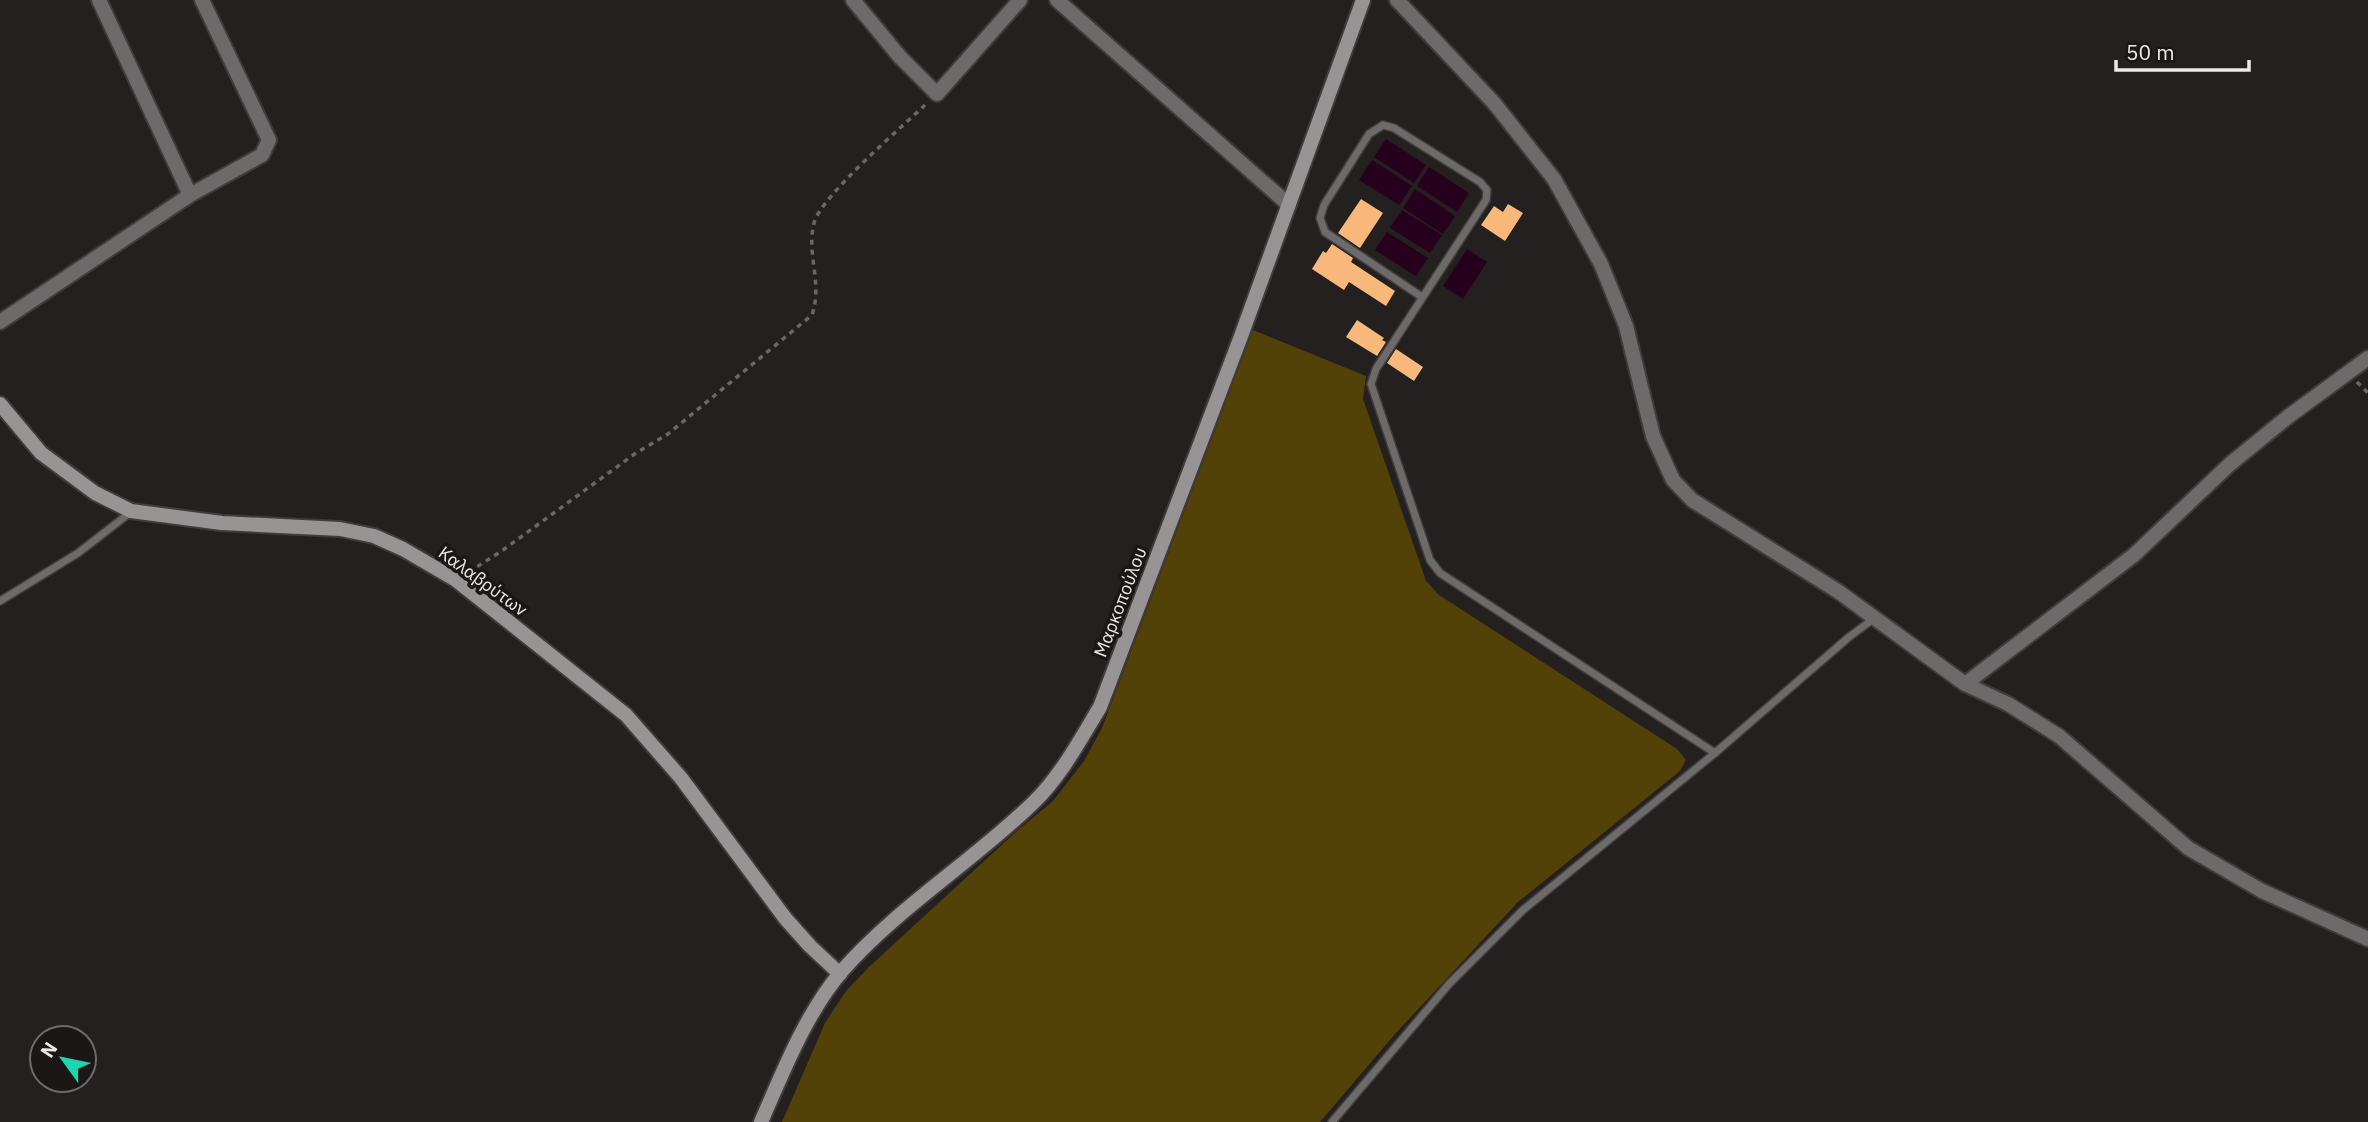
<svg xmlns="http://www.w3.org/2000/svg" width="2368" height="1122" viewBox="0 0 2368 1122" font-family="'IBM Plex Sans',sans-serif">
<rect width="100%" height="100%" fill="#24201f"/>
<polygon fill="#534208" points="1253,330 1366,376 1363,399 1426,581 1439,595 1677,749 1686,760 1680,771 1518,902 1395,1034 1320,1122 782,1122 825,1023 846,991 870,966 1018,830 1053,801 1084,761 1102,728"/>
<g fill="#26001c">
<polygon points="1386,139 1426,165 1414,183 1374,157"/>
<polygon points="1372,160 1412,186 1399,205 1359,180"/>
<polygon points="1429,167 1469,193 1457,212 1417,186"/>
<polygon points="1415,189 1455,216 1443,234 1403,208"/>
<polygon points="1402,210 1442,235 1430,253 1390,228"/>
<polygon points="1387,232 1428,258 1416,276 1375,250"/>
<polygon points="1467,249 1487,262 1463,299 1443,286"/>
</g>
<g fill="#f8b87c">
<polygon points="1361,199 1383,213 1360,248 1338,233"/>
<polygon points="1508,204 1523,213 1505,241 1481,225 1494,206 1503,212"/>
<polygon points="1332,244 1353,258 1351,262 1395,291 1386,306 1349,282 1344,290 1312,269 1323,251 1326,253"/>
<polygon points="1357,320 1384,338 1382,340 1386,342 1377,356 1346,337"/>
<polygon points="1396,349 1423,367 1414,381 1387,363"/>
</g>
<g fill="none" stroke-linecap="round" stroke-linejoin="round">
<defs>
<g id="lane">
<polyline points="1422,297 1325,232 1320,218 1324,205 1369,134 1383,125 1394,128 1480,182 1487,190 1486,200 1376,369 1371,384 1430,560 1440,573 1715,753"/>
<polyline points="0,601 78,553 131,512"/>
<polyline points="1332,1122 1449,984 1523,910 1715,753 1849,637 1876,617"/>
</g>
<g id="street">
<polyline points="99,0 190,195"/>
<polyline points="853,0 900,57 937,94 1020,0"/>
<polyline points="1057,0 1289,205"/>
<polyline points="1397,0 1494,103 1554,179 1601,264 1626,326 1653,436 1673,480 1692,500 1839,592 1965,684 2008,704 2059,736 2188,848 2262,891 2368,939"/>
<polyline points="0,322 190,195 262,155 269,140 202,0"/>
<polyline points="1965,684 2134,555 2230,464 2289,416 2368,358"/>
</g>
<g id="secondary">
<polyline points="0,404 41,453 95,493 131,511 222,523 340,529 374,536 403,549 456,580 626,715 681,778 785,918 810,946 840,974"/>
<path d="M761,1122C783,1072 805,1015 841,972C897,908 972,862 1033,803C1061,776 1080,740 1100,707L1240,339L1363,0"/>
</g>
</defs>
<use href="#lane" stroke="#403c3b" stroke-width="10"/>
<use href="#street" stroke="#403c3b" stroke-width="18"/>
<use href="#secondary" stroke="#403c3b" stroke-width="18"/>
<g stroke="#6a6766" stroke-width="3.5" stroke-dasharray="5 5" stroke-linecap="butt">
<polyline points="2357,382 2368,393"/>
<path d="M469,572L503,550L636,453L668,434L812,315C823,283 806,254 814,223C821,196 901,128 925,105"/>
</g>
<use href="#lane" stroke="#6d6a6b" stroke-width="7"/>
<use href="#street" stroke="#6d6a6b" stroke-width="14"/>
<use href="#secondary" stroke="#989495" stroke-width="14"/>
</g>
<g text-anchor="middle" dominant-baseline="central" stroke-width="7" stroke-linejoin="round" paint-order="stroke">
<g font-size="18" fill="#ece9e8" stroke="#1b1716">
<text transform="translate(483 581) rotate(36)">Καλαβρύτων</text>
<text transform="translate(1120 602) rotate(-69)">Μαρκοπούλου</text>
</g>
</g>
<g transform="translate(63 1059) rotate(303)"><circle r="33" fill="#1b1716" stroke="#6f6b6a" stroke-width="2"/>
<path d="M0-5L12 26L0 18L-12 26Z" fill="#1ed5b0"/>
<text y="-10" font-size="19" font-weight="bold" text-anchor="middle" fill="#ece9e8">N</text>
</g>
<path d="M2116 60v10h133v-10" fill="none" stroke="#ece9e8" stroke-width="3.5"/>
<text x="2126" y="60" font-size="21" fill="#ece9e8" stroke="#1b1716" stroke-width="5" paint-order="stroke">50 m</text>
</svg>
